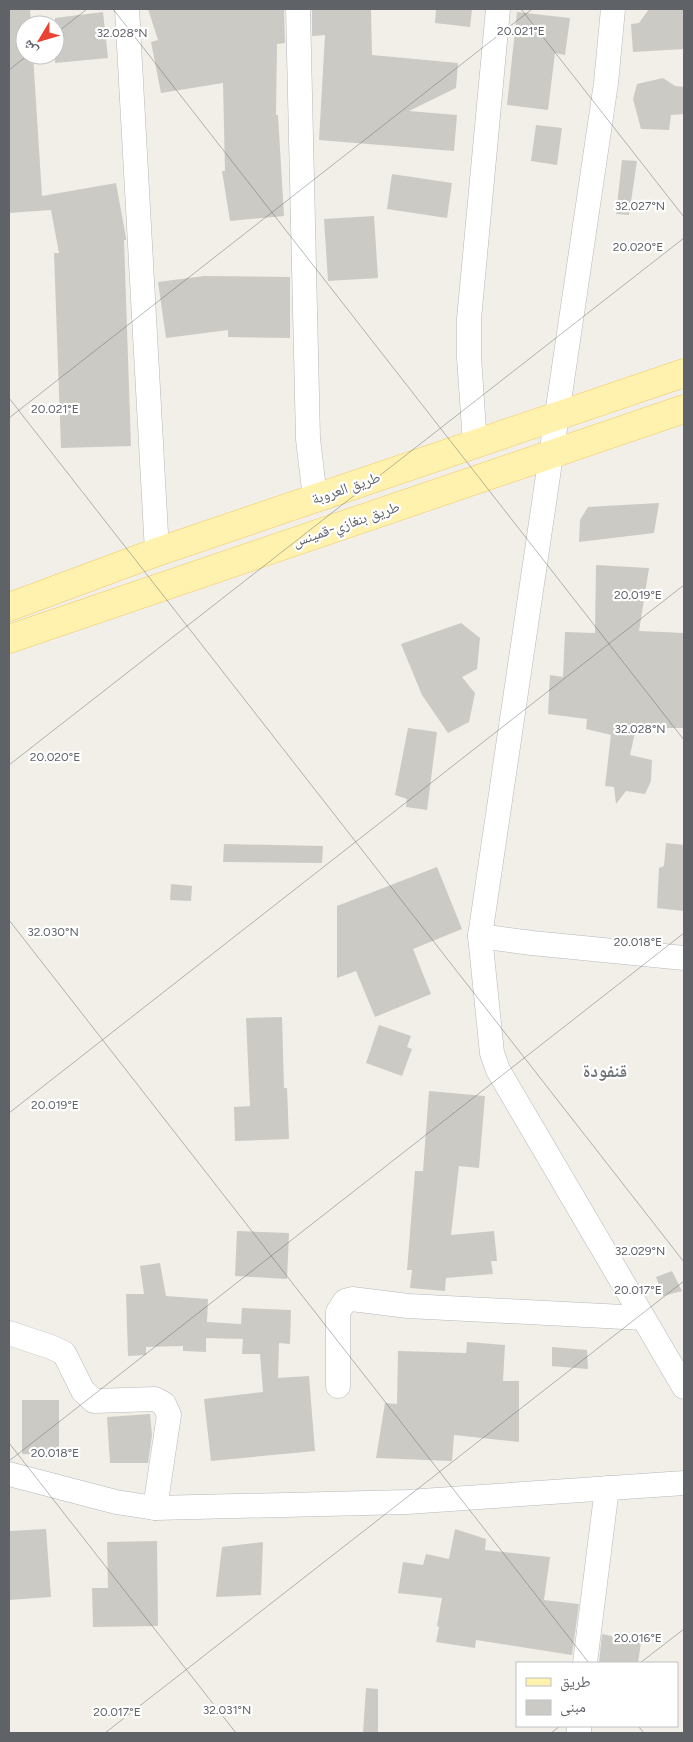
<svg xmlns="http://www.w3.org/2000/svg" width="693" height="1742" viewBox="0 0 693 1742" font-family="Figtree,'Noto Naskh Arabic',sans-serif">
<rect width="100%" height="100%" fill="#f1efe8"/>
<g fill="#cccac5">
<polygon points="9,9 30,9 31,25 25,25 25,55 33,55 42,196 116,183 126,238 126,240 124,240 131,446 61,448 54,253 59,253 51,210 9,213"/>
<polygon points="148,9 284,9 285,43 277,44 276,115 278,115 284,216 230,221 222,171 225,171 223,83 161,93 151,42 158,40"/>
<polygon points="312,9 371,9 372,55 458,63 456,88 409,111 457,115 454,151 319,140 325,35 312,36"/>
<polygon points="436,9 472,9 470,27 435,23"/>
<polygon points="649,9 684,9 684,49 633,52 631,24 639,23"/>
<polygon points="103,12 108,58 55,63 55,18"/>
<polygon points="517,12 570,18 565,55 555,53 548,110 507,105"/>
<polygon points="663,78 675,86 684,87 684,114 671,115 669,130 641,129 633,99 637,84"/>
<polygon points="536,125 562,128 557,165 531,161"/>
<polygon points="622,160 637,161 629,215 616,214"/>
<polygon points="392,174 452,183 447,218 387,209"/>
<polygon points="374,216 378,278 328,281 324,219"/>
<polygon points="204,276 290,277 290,338 228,337 228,330 166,338 158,282"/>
<polygon points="659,503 654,533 579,542 580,520 588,507"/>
<polygon points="596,565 649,568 639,631 684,633 684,728 636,728 630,755 652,760 651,781 645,794 626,791 616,804 614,787 605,786 611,735 586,729 587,719 548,714 550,675 563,677 565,632 595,633"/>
<polygon points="461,623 480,638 477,669 462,677 475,693 469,722 448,733 422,695 401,644"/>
<polygon points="408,728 437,732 427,810 406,807 407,799 395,795"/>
<polygon points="666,843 684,845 684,911 657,908 659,868 664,866"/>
<polygon points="224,844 323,846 322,863 223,862"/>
<polygon points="437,867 462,929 413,949 431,994 375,1017 356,971 337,978 337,906"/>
<polygon points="171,884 192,886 191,901 170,900"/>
<polygon points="282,1017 284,1088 287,1088 289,1139 235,1141 234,1107 250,1106 246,1018"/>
<polygon points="379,1025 411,1036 407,1047 412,1049 402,1076 366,1063"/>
<polygon points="429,1091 485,1096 479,1168 459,1166 451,1235 494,1231 497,1261 491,1261 493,1274 446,1278 445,1291 410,1288 412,1270 407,1270 415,1171 423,1171"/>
<polygon points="237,1231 289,1233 287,1279 235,1276"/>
<polygon points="160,1263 166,1296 208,1299 207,1322 241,1324 242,1308 291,1310 290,1344 279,1343 278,1378 309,1376 315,1451 211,1461 204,1399 263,1392 260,1354 242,1354 243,1339 206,1338 206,1352 183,1351 183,1346 146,1347 146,1355 128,1356 126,1294 144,1294 140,1266"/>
<polygon points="672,1271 682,1291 663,1296 656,1277"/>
<polygon points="467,1342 505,1345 503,1381 519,1381 519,1442 454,1435 452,1461 376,1458 385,1403 397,1404 398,1351 466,1353"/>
<polygon points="552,1347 587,1350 588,1369 552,1366"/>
<polygon points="22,1400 59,1400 59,1450 47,1450 46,1454 22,1454"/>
<polygon points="150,1414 152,1435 148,1463 110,1463 107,1417"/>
<polygon points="46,1529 51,1597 9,1600 9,1531"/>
<polygon points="455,1529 486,1539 485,1550 550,1557 544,1600 579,1604 572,1655 476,1640 475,1648 436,1642 439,1627 437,1626 442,1598 398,1593 403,1562 423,1565 426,1554 449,1559"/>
<polygon points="157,1541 158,1626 93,1627 92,1588 108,1588 107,1542"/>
<polygon points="263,1542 261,1595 216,1597 222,1547"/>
<polygon points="602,1634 641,1642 638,1663 599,1663"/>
<polygon points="366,1688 378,1689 378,1733 363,1733"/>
</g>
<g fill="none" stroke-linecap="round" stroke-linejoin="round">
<defs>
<g id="street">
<polyline points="127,9 157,552"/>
<polyline points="298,9 308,439 315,498"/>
<polyline points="613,9 606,83 480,936 492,1053 498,1070 684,1387"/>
<polyline points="475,444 469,357 469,319 498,9"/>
<polyline points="480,936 532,943 684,958"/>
<polyline points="9,1333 51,1347 64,1353 83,1391 94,1401 155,1399 164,1404 169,1415 155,1508"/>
<polyline points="338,1386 338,1312 345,1301 352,1299 408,1306 643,1318"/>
<polyline points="9,1474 116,1502 155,1508 407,1502 684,1483"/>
<polyline points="585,1663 607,1488"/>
<polyline points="579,1733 579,1726"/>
</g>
<g id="primary">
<polyline points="9,607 157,552 684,373"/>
<polyline points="9,639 684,409"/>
</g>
</defs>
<use href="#street" stroke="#b5b8bc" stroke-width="25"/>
<use href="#primary" stroke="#f2c960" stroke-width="29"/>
<use href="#street" stroke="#fff" stroke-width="24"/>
<use href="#primary" stroke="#fff2af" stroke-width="28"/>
</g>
<path fill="none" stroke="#5f6368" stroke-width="1" stroke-opacity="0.45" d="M113,9L684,740M521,9L684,217M55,34L87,9M9,70L28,55M9,398L684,1262M9,418L532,9M9,765L684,238M9,920L589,1663M9,1113L684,585M9,1443L236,1733M9,1461L684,933M640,1663L684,1629M638,1726L644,1733M105,1733L684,1281M551,1733L560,1726"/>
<g text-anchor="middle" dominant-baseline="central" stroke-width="4.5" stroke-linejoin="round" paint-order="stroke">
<g font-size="15" fill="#5f6368" stroke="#fff">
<text transform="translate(346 488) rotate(-19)">طريق العروبة</text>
<text transform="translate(346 524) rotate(-19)">طريق بنغازي-قمينس</text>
</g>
<g font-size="18" font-weight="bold" fill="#70757a" stroke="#fff">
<text x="605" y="1071">قنفودة</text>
</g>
</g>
<g font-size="12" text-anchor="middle" fill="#5f6368" stroke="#fff" stroke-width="4.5" stroke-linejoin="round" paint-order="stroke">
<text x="521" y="35">20.021°E</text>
<text x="122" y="37">32.028°N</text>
<text x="640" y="210">32.027°N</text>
<text x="638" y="251">20.020°E</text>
<text x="55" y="413">20.021°E</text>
<text x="638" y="599">20.019°E</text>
<text x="640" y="733">32.028°N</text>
<text x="55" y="761">20.020°E</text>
<text x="53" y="936">32.030°N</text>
<text x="638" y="946">20.018°E</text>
<text x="55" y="1109">20.019°E</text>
<text x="640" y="1255">32.029°N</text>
<text x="638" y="1294">20.017°E</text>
<text x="55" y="1457">20.018°E</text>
<text x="638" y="1642">20.016°E</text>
<text x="227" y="1714">32.031°N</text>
<text x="117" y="1716">20.017°E</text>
</g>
<rect width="693" height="1742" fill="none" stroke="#5f6368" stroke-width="20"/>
<rect x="516" y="1662" width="162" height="65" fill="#ffffff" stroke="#bfc1c3"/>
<rect x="526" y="1678" width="25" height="8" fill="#fff2af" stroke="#bfc1c3"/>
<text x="560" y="1687" font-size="15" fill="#5f6368">طريق</text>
<rect x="526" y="1700" width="25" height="15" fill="#cccac5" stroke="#bfc1c3"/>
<text x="560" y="1712" font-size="15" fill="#5f6368">مبنى</text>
<g transform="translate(40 40) rotate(232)"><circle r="24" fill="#ffffff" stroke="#bfc1c3"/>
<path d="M0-4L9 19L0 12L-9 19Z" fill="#ea4335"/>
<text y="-8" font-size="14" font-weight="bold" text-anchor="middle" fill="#5f6368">ش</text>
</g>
</svg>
